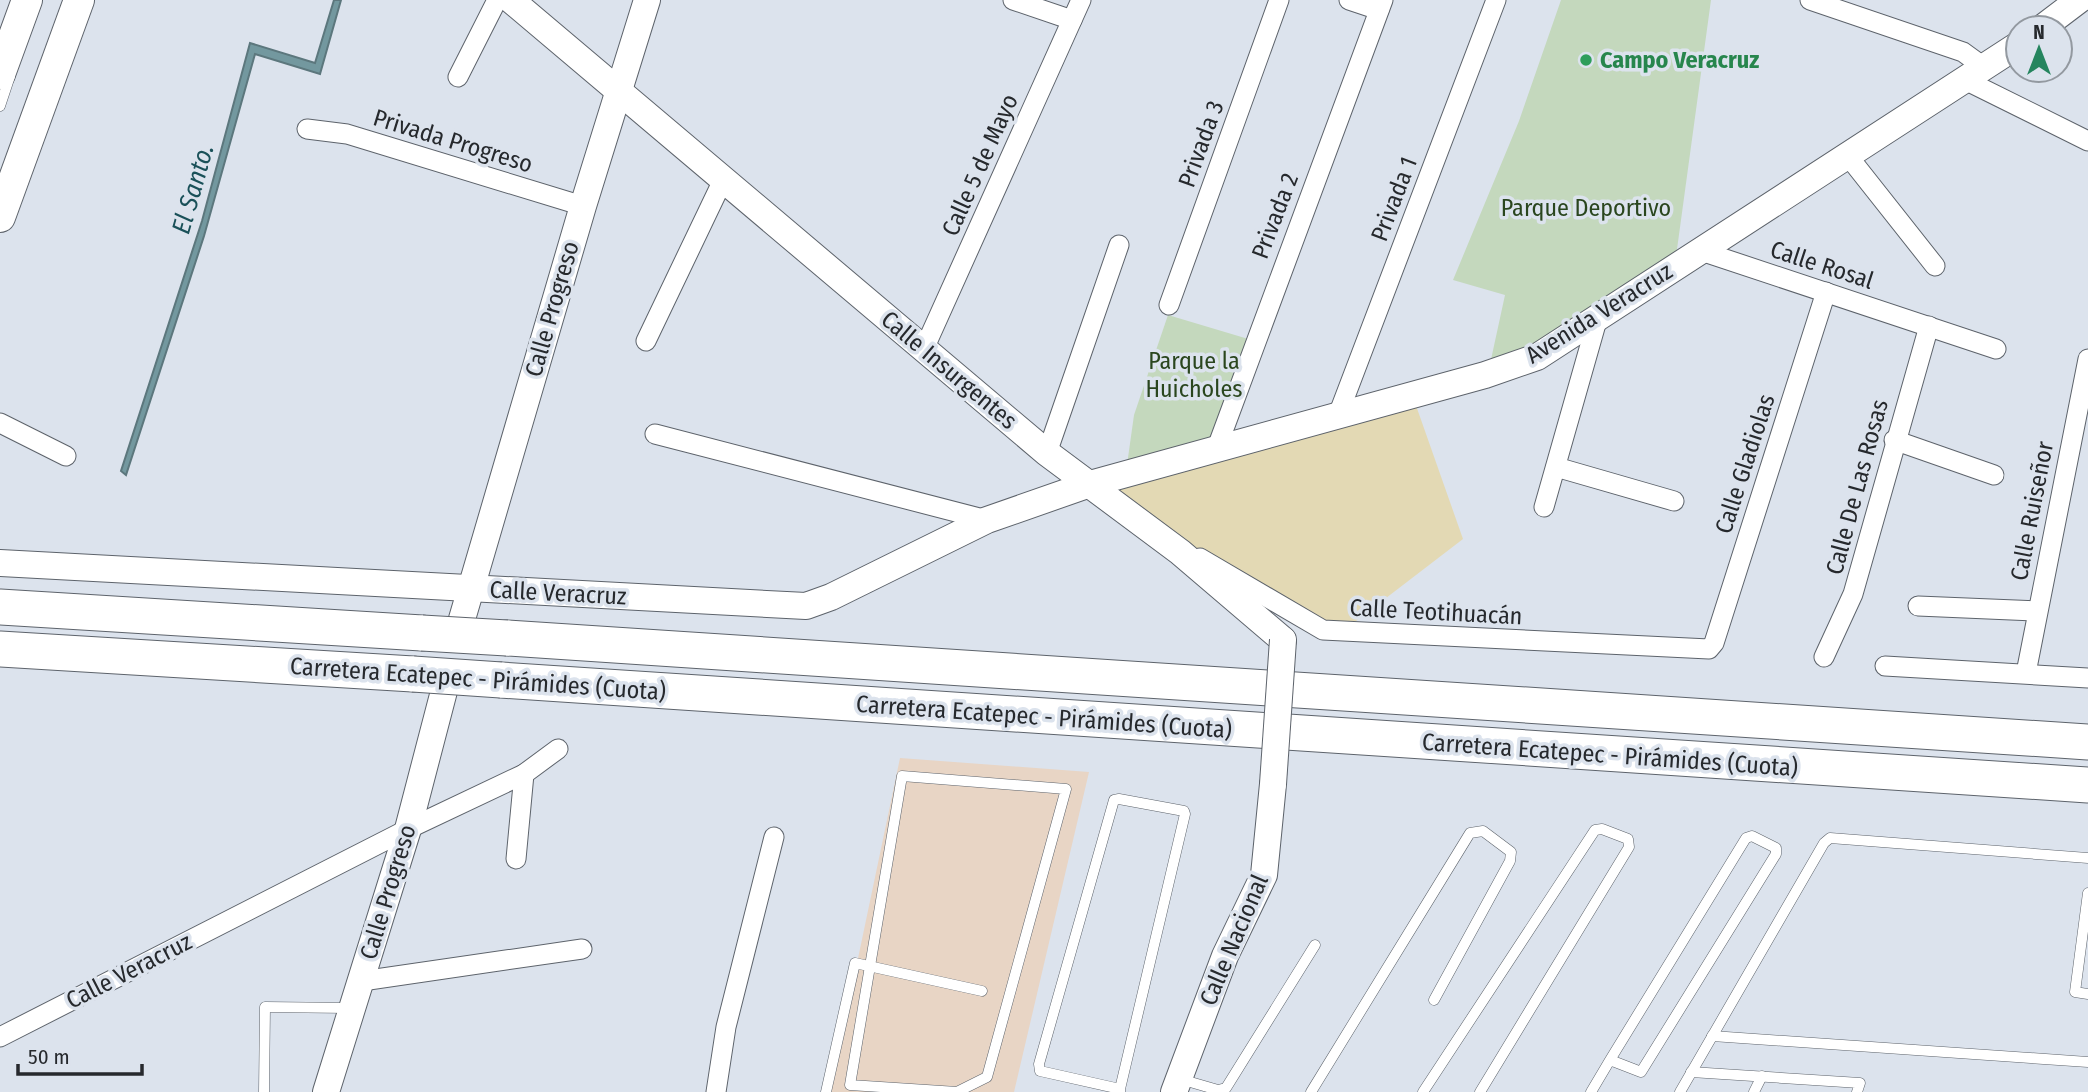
<svg xmlns="http://www.w3.org/2000/svg" width="2088" height="1092" viewBox="0 0 2088 1092" font-family="'Fira Sans Condensed',sans-serif">
<rect width="100%" height="100%" fill="#dce3ed"/>
<polygon fill="#e8d5c5" points="900,758 1089,772 1014,1092 830,1092"/>
<g fill="#c4d8bd">
<polygon points="1561,0 1711,0 1675,264 1487,378 1505,295 1453,280 1519,121"/>
<polygon points="1168,315 1255,341 1213,449 1126,472 1134,415"/>
</g>
<polygon fill="#e3d9b4" points="1413,397 1463,539 1343,631 1145,523 1098,483"/>
<polygon fill="#73989f" stroke="#5c777d" stroke-width="2" points="334,0 341,0 320,74 255,54 204,236 126,475 121,471 202,221 250,43 315,63"/>
<g fill="none" stroke-linecap="round" stroke-linejoin="round">
<defs>
<g id="lane">
<polyline points="0,106 10,76"/>
<polygon points="902,776 1066,789 987,1077 957,1092 850,1085"/>
<polyline points="2088,893 2075,992 2088,994"/>
<polyline points="1712,1036 2088,1062"/>
<polyline points="1691,1072 1860,1083 1857,1092"/>
<polyline points="1180,1079 1218,1090 1226,1088 1315,945"/>
<polyline points="264,1092 265,1007 349,1008"/>
<polyline points="826,1092 855,963 982,991"/>
<polyline points="1120,1092 1120,1089 1185,814 1184,811 1119,799 1114,800 1039,1064 1040,1071 1120,1089"/>
<polyline points="1311,1092 1470,833 1483,831 1511,852 1510,861 1434,1000"/>
<polyline points="1423,1092 1595,830 1602,829 1628,839 1629,847 1480,1092"/>
<polyline points="1591,1092 1610,1060 1746,838 1752,836 1776,848 1776,854 1641,1072 1610,1060"/>
<polyline points="1680,1092 1824,843 1830,838 2088,858"/>
<polyline points="1754,1092 1762,1076"/>
</g>
<g id="street">
<polyline points="1013,0 1072,20"/>
<polyline points="1349,0 1379,10"/>
<polyline points="1810,0 1963,52 1985,68"/>
<polyline points="458,77 497,0"/>
<polyline points="1965,80 2088,141"/>
<polyline points="307,129 347,134 583,206"/>
<polyline points="1848,156 1935,266"/>
<polyline points="1701,251 1996,349"/>
<polyline points="1169,305 1279,0"/>
<polyline points="646,341 723,180"/>
<polyline points="924,349 1081,0"/>
<polyline points="1338,415 1496,0"/>
<polyline points="0,423 66,456"/>
<polyline points="655,434 987,520"/>
<polyline points="1894,440 1994,475"/>
<polyline points="1216,450 1383,0"/>
<polyline points="1047,453 1119,245"/>
<polyline points="1556,467 1674,501"/>
<polyline points="1544,507 1598,317"/>
<polyline points="1200,558 1323,630 1709,649 1714,643 1826,292"/>
<polyline points="1918,606 2037,611"/>
<polyline points="1824,657 1853,594 1929,326"/>
<polyline points="1885,666 2088,678"/>
<polyline points="2026,673 2088,359"/>
<polyline points="516,859 524,774"/>
<polyline points="362,981 582,949"/>
<polyline points="0,1037 408,829 524,774 558,749"/>
<polyline points="716,1092 726,1027 774,837"/>
</g>
<g id="secondary">
<polyline points="511,0 1047,453 1180,552 1283,640"/>
<polyline points="2042,28 2079,0"/>
<polyline points="0,563 806,606 831,597 987,520 1090,484 1485,375 1537,357 2018,45"/>
<polyline points="462,619 583,206 647,0"/>
<polyline points="326,1092 408,829 444,691"/>
<polyline points="1174,1092 1225,956 1264,875 1273,784"/>
</g>
<g id="primary">
<polyline points="0,74 27,0"/>
<polyline points="0,217 79,0"/>
</g>
<g id="highway">
<polyline points="0,607 422,633"/>
<polyline points="507,638 2088,742"/>
<polyline points="0,649 413,674"/>
<polyline points="501,680 2088,785"/>
</g>
</defs>
<use href="#lane" stroke="#5d636b" stroke-width="11"/>
<use href="#street" stroke="#5d636b" stroke-width="21"/>
<use href="#secondary" stroke="#5d636b" stroke-width="28"/>
<use href="#primary" stroke="#5d636b" stroke-width="32"/>
<use href="#highway" stroke="#5d636b" stroke-width="37"/>
<use href="#lane" stroke="#fff" stroke-width="10"/>
<use href="#street" stroke="#fff" stroke-width="19"/>
<use href="#secondary" stroke="#fff" stroke-width="26"/>
<use href="#primary" stroke="#fff" stroke-width="30"/>
<use href="#highway" stroke="#fff" stroke-width="35"/>
<defs>
<polyline id="secondary-bridge" points="1273,784 1283,640"/>
<g id="highway-bridge">
<polyline points="422,633 507,638"/>
<polyline points="413,674 501,680"/>
</g>
</defs>
<use href="#secondary-bridge" stroke="#5d636b" stroke-width="28" stroke-linecap="butt"/>
<use href="#highway-bridge" stroke="#5d636b" stroke-width="37" stroke-linecap="butt"/>
<use href="#secondary-bridge" stroke="#fff" stroke-width="26"/>
<use href="#highway-bridge" stroke="#fff" stroke-width="35"/>
</g>
<circle fill="#2e9e5b" stroke="#dce3ed" stroke-width="2.5" cx="1586" cy="60" r="7"/>
<g text-anchor="middle" dominant-baseline="central" stroke-width="7" stroke-linejoin="round" paint-order="stroke">
<g font-size="24" font-weight="bold" fill="#27864d" stroke="#dce3ed" text-anchor="start">
<text x="1600" y="60">Campo Veracruz</text>
</g>
<g font-size="24" fill="#26292d" stroke="#dce3ed">
<text transform="translate(453 141) rotate(17)">Privada Progreso</text>
<text transform="translate(1201 144) rotate(-70)">Privada 3</text>
<text transform="translate(980 165) rotate(-66)">Calle 5 de Mayo</text>
<text transform="translate(1394 199) rotate(-69)">Privada 1</text>
<text transform="translate(1275 216) rotate(-69)">Privada 2</text>
<text transform="translate(1822 265) rotate(18)">Calle Rosal</text>
<text transform="translate(552 309) rotate(-74)">Calle Progreso</text>
<text transform="translate(1599 313) rotate(-32)">Avenida Veracruz</text>
<text transform="translate(949 370) rotate(40)">Calle Insurgentes</text>
<text transform="translate(1745 464) rotate(-72)">Calle Gladiolas</text>
<text transform="translate(1857 487) rotate(-75)">Calle De Las Rosas</text>
<text transform="translate(2032 511) rotate(-79)">Calle Ruiseñor</text>
<text transform="translate(558 593) rotate(3)">Calle Veracruz</text>
<text transform="translate(1436 612) rotate(3)">Calle Teotihuacán</text>
<text transform="translate(478 679) rotate(4)">Carretera Ecatepec - Pirámides (Cuota)</text>
<text transform="translate(1044 717) rotate(4)">Carretera Ecatepec - Pirámides (Cuota)</text>
<text transform="translate(1610 755) rotate(4)">Carretera Ecatepec - Pirámides (Cuota)</text>
<text transform="translate(388 892) rotate(-73)">Calle Progreso</text>
<text transform="translate(1234 940) rotate(-67)">Calle Nacional</text>
<text transform="translate(129 971) rotate(-27)">Calle Veracruz</text>
</g>
<g font-size="24" fill="#2a461e" stroke="#dce3ed">
<text x="1586" y="208">Parque Deportivo</text>
<text x="1194" y="361">Parque la<tspan x="1194" dy="28">Huicholes</tspan></text>
</g>
<g font-size="26" font-style="italic" fill="#1a5159" stroke="#dce3ed">
<text transform="translate(193 189) rotate(-74)">El Santo.</text>
</g>
</g>
<g transform="translate(2039 49)"><circle r="33" fill="#dce3ed" stroke="#9399a0" stroke-width="2"/>
<path d="M0-5L12 26L0 18L-12 26Z" fill="#25855e"/>
<text y="-10" font-size="19" font-weight="bold" text-anchor="middle" fill="#26292d">N</text>
</g>
<path d="M18 1064v10h124v-10" fill="none" stroke="#26292d" stroke-width="3.5"/>
<text x="28" y="1064" font-size="21" fill="#26292d" stroke="#dce3ed" stroke-width="5" paint-order="stroke">50 m</text>
</svg>
